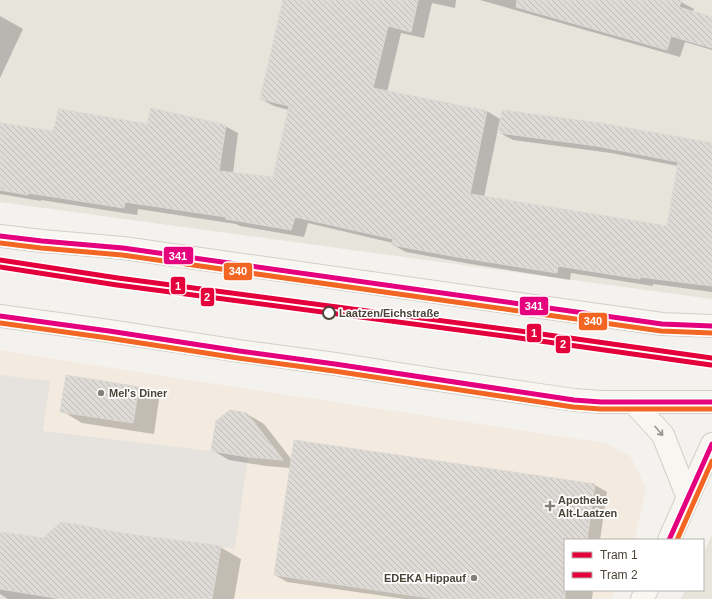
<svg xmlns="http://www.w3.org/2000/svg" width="712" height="599" viewBox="0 0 712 599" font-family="Helvetica,sans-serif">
<defs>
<pattern id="building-back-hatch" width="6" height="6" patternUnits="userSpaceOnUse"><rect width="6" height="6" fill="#dedbd6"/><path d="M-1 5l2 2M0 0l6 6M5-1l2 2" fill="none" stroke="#c0bdb8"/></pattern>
</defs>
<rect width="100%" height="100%" fill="#f4f2ee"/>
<g fill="#e7e4dc">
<polygon points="0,0 712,0 712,299 0,202"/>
<polygon points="712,535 712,599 681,599 685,590 703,590 703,554"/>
</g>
<polygon fill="#f3ebdf" points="0,350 150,374 605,443 630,456 646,487 635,540 565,540 565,590 616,590 612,599 0,599"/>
<g fill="#e6e3df">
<polygon points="0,375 50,381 43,431 211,451 248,457 235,549 71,524 51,539 0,532"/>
<polygon points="0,589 55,598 54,599 0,599"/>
</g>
<g fill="#0003">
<polygon points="284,0 456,0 455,8 432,3 424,38 401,33 387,92 487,111 500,119 484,197 668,227 678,166 611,153 513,140 500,133 712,144 712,292 653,284 653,286 571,273 570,280 471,264 406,252 393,245 393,243 308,223 304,237 240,226 236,224 138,209 137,215 41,200 41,201 0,194 0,124 54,132 148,125 225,126 238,133 233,173 274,178 289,110 274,106 261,99"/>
<polygon points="480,0 675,0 681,2 694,9 693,12 712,18 712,50 685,42 680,57"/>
<polygon points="0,16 23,29 0,78"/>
<polygon points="139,388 159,399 154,434 82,423 62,411"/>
<polygon points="247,414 264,424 292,460 295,441 595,485 607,492 600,540 565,540 565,590 593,590 592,599 405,599 287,582 275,575 291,468 266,466 229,460 212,450"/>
<polygon points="0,533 43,539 130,535 220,547 241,559 234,599 8,599 0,594"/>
</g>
<g fill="url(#building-back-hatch)" stroke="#dcd9d4">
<polygon points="283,0 418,0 411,32 388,26 373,88 487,111 470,194 667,226 678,162 597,146 499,133 502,110 600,123 712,143 712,286 640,277 640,279 558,266 557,273 457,257 392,245 393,239 295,217 291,230 226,219 226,217 125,202 124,208 28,193 28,195 0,190 0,123 53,131 59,109 147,124 151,108 226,125 219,171 273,177 289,106 260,99"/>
<polygon points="517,0 682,0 679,7 712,17 712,48 671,36 667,50 516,7"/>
<polygon points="66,375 139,387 133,423 60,412"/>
<polygon points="230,410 247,413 283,460 248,457 211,451 216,421"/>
<polygon points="294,440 595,484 587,540 565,540 565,599 436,599 274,575"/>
<polygon points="61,522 130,534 221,546 212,599 61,599 0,589 0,532 43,538"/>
</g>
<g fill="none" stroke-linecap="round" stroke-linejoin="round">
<defs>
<g id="secondary">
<polyline points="0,236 42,241 123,248 662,324 712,326"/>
<polyline points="0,316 109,331 239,351 335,364 444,381 574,400 601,402 712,402"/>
<polyline points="633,402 663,435 688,498"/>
<polyline points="669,540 712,444"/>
<polyline points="642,599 647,590"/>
</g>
</defs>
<use href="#secondary" stroke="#d3cfc5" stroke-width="24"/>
<use href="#secondary" stroke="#f7f6f1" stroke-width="22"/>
<defs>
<g id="bus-1">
<polyline points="0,236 42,241 123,248 662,324 712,326"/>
<polyline points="0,316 109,331 239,351 335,364 574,400 601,402 712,402"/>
<polyline points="669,540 712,444"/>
</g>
<g id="bus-2">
<polyline points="0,243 41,248 122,255 661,331 712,333"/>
<polyline points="0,323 108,338 238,358 334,371 573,407 601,409 712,409"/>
<polyline points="677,540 712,461"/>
</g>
</defs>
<use href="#bus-1" stroke="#fff" stroke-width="8"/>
<use href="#bus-2" stroke="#fff" stroke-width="8"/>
<use href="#bus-1" stroke="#e5007d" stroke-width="5"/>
<use href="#bus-2" stroke="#f26522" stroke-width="5"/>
<defs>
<polyline id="tram-1" points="0,260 118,278 520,331 712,358"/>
<polyline id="tram-2" points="0,267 117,285 519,338 711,365"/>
</defs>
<use href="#tram-1" stroke="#fff" stroke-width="8"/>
<use href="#tram-2" stroke="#fff" stroke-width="8"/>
<use href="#tram-1" stroke="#e4003a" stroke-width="5"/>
<use href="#tram-2" stroke="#e4003a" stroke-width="5"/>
</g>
<defs><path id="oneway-shaft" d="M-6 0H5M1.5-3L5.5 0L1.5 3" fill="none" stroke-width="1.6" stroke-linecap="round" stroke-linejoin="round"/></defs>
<use stroke="#98948c" href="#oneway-shaft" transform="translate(659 431) rotate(49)"/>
<circle fill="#fff" stroke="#4b4439" stroke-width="2" cx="329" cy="313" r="6"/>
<g fill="#868178" stroke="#fff" stroke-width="1.5">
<circle cx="101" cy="393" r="4"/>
<path d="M548 500h4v4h4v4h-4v4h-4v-4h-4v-4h4z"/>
<circle cx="474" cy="578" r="4"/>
</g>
<g text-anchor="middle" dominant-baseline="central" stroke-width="3.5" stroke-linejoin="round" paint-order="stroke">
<g font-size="11" font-weight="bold" fill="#4b4439" stroke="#fff" text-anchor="start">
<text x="339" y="313">Laatzen/Eichstraße</text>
</g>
<g font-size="11" font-weight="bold" fill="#4b4439" stroke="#fff" text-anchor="start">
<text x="109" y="393">Mel's Diner</text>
<text x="558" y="500">Apotheke<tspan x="558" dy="13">Alt-Laatzen</tspan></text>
<text x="466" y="578" text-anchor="end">EDEKA Hippauf</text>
</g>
</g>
<g stroke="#fff" stroke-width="1.5">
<rect x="163" y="246" width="31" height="19" rx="4" fill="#e5007d"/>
<rect x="223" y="262" width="30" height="19" rx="4" fill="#f26522"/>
<rect x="170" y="276" width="16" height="19" rx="4" fill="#e4003a"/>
<rect x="200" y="287" width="15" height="20" rx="4" fill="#e4003a"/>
<rect x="519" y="296" width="30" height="20" rx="4" fill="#e5007d"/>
<rect x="578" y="312" width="30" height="19" rx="4" fill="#f26522"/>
<rect x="526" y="323" width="16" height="20" rx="4" fill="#e4003a"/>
<rect x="555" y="335" width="16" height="19" rx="4" fill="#e4003a"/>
</g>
<g font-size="11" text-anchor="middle" font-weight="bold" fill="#fff">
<text x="178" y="260">341</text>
<text x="238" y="275">340</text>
<text x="178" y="290">1</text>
<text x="207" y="301">2</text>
<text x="534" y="310">341</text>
<text x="593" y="325">340</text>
<text x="534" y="337">1</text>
<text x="563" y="348">2</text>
</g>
<rect x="564" y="539" width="140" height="52" fill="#ffffff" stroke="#b7b4b0"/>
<rect x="572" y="552" width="20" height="6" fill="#e4003a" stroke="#b7b4b0"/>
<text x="600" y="559" font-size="12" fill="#4b4439">Tram 1</text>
<rect x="572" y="572" width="20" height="6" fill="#e4003a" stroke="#b7b4b0"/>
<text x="600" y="579" font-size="12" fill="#4b4439">Tram 2</text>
</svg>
